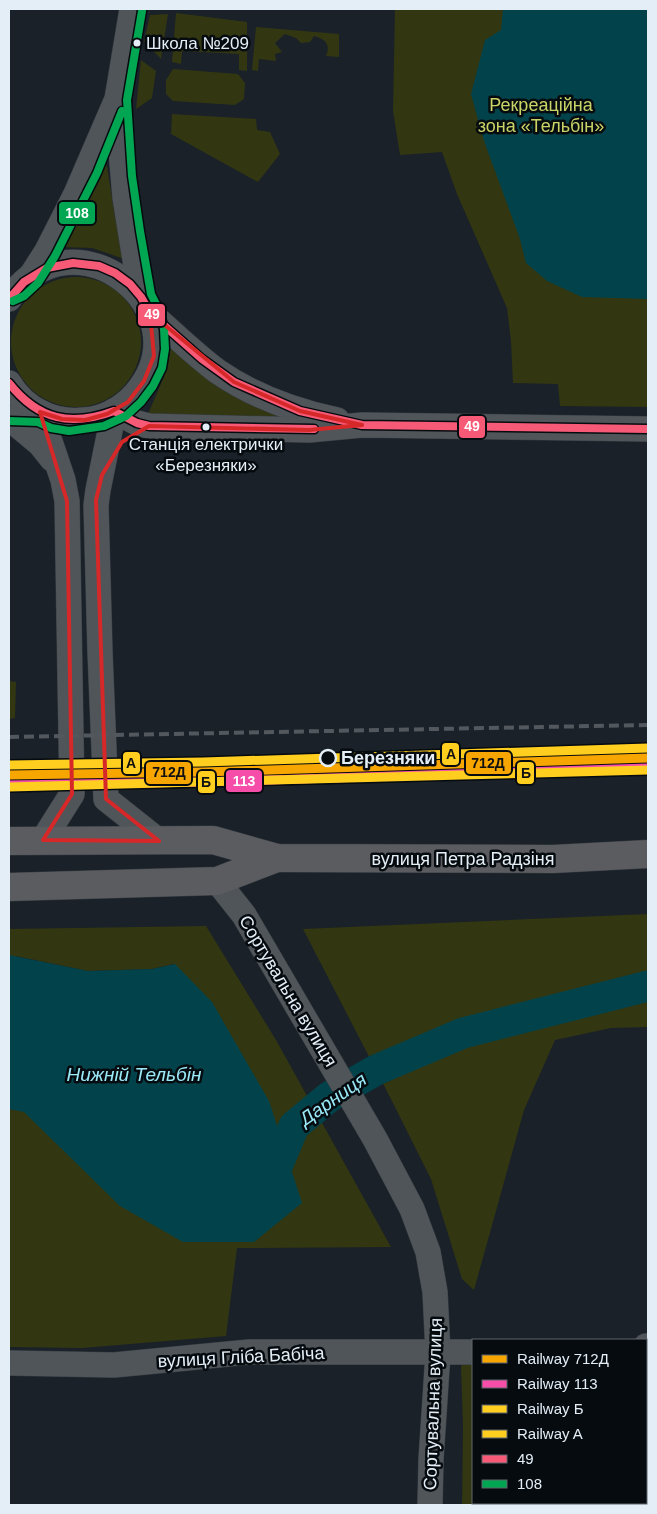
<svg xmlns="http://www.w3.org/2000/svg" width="657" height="1514" viewBox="0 0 657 1514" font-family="Arial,sans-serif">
<rect width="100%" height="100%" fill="#1a2128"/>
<g fill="#323712" fill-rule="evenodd">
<polygon points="395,9 648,9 648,407 560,406 558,384 513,383 511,341 507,308 457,194 442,152 400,155 393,111"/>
<polygon points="176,13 247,22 247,71 239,70 239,54 182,51 181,64 172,62"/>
<polygon points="168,14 161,59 144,41 150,15"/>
<path d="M256,27L339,34V57L326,56C331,44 325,39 314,36L310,42L301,43L296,38L285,34L275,43L282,52L275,54L276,61L259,59L258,71L252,70Z"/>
<polygon points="141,60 156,71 152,98 136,109"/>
<polygon points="173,69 238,74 245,83 244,99 235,105 173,101 166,94 166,80"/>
<polygon points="172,114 256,119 257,130 270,132 280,154 258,182 171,134"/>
<polygon points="104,165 107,166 115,218 124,259 92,248 60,247 75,224"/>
<circle cx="76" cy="342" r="65"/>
<polygon points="170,343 302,419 148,414 163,379 169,358"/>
<polygon points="9,681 16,682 15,718 9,719"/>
<polygon points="648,914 648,1027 611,1028 555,1040 524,1110 474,1290 462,1279 431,1179 391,1099 303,929"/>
<path d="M206,926L276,1040L391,1247L237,1248L226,1336L82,1348L9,1347V929ZM15,956L88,971L152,969L174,964L240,1122Z"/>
<polygon points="470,1359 473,1359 473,1503 497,1503 494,1505 462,1505 463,1426 461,1366"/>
</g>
<g fill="#02424a">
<polygon points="503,9 648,9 648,299 582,297 547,281 526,263 520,239 484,141 471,94 485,40 501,30"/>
<polygon points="9,955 88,971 152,969 175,964 212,1002 269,1101 302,1203 254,1242 183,1242 120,1206 24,1112 9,1109"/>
</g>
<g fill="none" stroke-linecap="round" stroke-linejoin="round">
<polyline stroke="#02424a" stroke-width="31" points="265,1187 273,1176 294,1126 329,1097 376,1070 463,1033 648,986"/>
<defs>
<g id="minor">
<polyline points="117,104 125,198 141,297"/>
<polyline points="31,276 47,251 76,194 117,99 132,9"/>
<path d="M9,299C74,205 206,311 136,393C123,408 104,419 83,420C53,423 25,409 9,383"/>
<path d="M150,313C172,332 193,353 217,371C253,396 295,411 337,420"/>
<polyline points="114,411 137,423 149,426 309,430 362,425 648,429"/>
<polyline points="114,411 98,490 96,505 100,652 106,799 159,841"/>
<polyline points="40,412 63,480 67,501 72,794 43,840"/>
<polyline points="9,418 40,444 52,459"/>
<polyline points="217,881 244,915 375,1139 412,1209 428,1252 435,1292 438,1353 431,1459 430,1505"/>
<polyline points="646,1346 648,1346"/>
<polyline points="9,1363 114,1365 249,1352 473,1352"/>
</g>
<g id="major">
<polyline points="9,841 213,840 277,858 553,859 648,854"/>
<polyline points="9,887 217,881 277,858"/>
</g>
</defs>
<use href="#minor" stroke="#363c42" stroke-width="26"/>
<use href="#major" stroke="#363c42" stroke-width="29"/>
<use href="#minor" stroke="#4f5559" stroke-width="25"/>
<use href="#major" stroke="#5b5c60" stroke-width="28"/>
<polyline stroke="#52585e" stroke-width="4" stroke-dasharray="10 5" stroke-linecap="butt" points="9,737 648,725"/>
<defs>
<g id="bus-1">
<polyline points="9,299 24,282 47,268 73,263 99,266 115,273 130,284 141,297 150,313 202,359 234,382 300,411 362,425 648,429"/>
<path d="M9,383C38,420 71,427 114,411L137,423L149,426L314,429"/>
</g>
<g id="bus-2">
<polyline points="13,301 24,296 38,283 55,256 97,173 122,111"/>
<polyline points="9,421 38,422 51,428 69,431 104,426 126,416 141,402 153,386 162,368 165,349 164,329 159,310 151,294 140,231 132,176 127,100 142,11"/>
</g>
</defs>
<use href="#bus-1" stroke="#060b10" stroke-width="11"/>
<use href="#bus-2" stroke="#060b10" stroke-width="11"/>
<use href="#bus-1" stroke="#f75a77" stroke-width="8"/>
<use href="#bus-2" stroke="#00a651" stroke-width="8"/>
<defs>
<polyline id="rail-1" points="9,775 203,772 648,758"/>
<polyline id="rail-2" points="9,785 203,782 648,768"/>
<polyline id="rail-3" points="9,787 648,770"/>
<polyline id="rail-4" points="9,765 203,762 648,748"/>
</defs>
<use href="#rail-1" stroke="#060b10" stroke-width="12"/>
<use href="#rail-2" stroke="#060b10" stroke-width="12"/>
<use href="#rail-3" stroke="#060b10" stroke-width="12"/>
<use href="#rail-4" stroke="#060b10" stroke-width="12"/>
<use href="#rail-1" stroke="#f7a600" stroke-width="9"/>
<use href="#rail-2" stroke="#f54da8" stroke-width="9"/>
<use href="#rail-3" stroke="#ffce1e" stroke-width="9"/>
<use href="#rail-4" stroke="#ffce1e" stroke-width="9"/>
</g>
<path fill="none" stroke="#d62828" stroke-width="4" stroke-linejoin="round" d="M150,313L234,382L300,411L362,425L309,430L149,426L122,442L102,475L96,500L106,799L159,841L43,840L72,794L67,501L40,412L62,419L85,420L107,414L128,402L144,381L154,356Z"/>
<g fill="#e4eef6" stroke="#060b10" stroke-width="2">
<circle cx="137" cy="43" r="4.5"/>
<circle cx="206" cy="427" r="4.5"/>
</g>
<circle fill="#060b10" stroke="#e4eef6" stroke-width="2.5" cx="328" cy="758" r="8"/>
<g text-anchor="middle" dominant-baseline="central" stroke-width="5" stroke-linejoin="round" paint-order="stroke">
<g font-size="17" fill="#e4eef6" stroke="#060b10" text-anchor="start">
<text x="146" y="43">Школа №209</text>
<text x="206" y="444" text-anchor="middle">Станція електрички<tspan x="206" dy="21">«Березняки»</tspan></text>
</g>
<g font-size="18" fill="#c9d366" stroke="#060b10">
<text x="541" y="105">Рекреаційна<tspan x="541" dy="21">зона «Тельбін»</tspan></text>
</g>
<g font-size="18" font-weight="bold" fill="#e4eef6" stroke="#060b10" text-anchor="start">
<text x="341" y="758">Березняки</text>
</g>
<g font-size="18" fill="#e4eef6" stroke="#060b10">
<text x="463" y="859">вулиця Петра Радзіня</text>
<text transform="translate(288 991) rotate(59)">Сортувальна вулиця</text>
<text transform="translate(241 1357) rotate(-3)">вулиця Гліба Бабіча</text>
<text transform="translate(433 1404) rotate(-88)">Сортувальна вулиця</text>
</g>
<g font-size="19" font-style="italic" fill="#9aeaf7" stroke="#060b10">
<text x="134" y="1074">Нижній Тельбін</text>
<text transform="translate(333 1099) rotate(-35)">Дарниця</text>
</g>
</g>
<g stroke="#060b10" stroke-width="2">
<rect x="58" y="201" width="38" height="24" rx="5" fill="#00a651"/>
<rect x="137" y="303" width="29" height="24" rx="5" fill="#f75a77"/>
<rect x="458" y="415" width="28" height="24" rx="5" fill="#f75a77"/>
<rect x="441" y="742" width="19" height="24" rx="5" fill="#ffce1e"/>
<rect x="465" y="751" width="47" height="24" rx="5" fill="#f7a600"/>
<rect x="122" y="751" width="19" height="24" rx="5" fill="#ffce1e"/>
<rect x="145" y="761" width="47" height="24" rx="5" fill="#f7a600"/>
<rect x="516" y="761" width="19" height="24" rx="5" fill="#ffce1e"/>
<rect x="225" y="769" width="38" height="24" rx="5" fill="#f54da8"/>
<rect x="197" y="770" width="19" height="24" rx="5" fill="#ffce1e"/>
</g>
<g font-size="14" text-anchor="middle" font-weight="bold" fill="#fff">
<text x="77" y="218">108</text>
<text x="152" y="319">49</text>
<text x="472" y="431">49</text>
<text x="244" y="786">113</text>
</g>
<g font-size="14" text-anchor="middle" font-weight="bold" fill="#111">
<text x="451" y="759">A</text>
<text x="488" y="768">712Д</text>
<text x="131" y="768">A</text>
<text x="169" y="777">712Д</text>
<text x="526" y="778">Б</text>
<text x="206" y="787">Б</text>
</g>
<rect width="657" height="1514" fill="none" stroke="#e4eef6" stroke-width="20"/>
<rect x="472" y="1339" width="175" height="165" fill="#060b10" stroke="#5f666c"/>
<rect x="482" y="1355" width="25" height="8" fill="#f7a600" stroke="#5f666c"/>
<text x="517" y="1364" font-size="15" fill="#e4eef6">Railway 712Д</text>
<rect x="482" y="1380" width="25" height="8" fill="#f54da8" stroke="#5f666c"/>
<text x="517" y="1389" font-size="15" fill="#e4eef6">Railway 113</text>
<rect x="482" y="1405" width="25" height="8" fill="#ffce1e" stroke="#5f666c"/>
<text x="517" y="1414" font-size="15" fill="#e4eef6">Railway Б</text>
<rect x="482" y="1430" width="25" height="8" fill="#ffce1e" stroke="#5f666c"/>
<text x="517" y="1439" font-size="15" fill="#e4eef6">Railway A</text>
<rect x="482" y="1455" width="25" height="8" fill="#f75a77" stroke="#5f666c"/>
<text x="517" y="1464" font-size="15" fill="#e4eef6">49</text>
<rect x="482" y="1480" width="25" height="8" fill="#00a651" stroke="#5f666c"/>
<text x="517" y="1489" font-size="15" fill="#e4eef6">108</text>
</svg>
